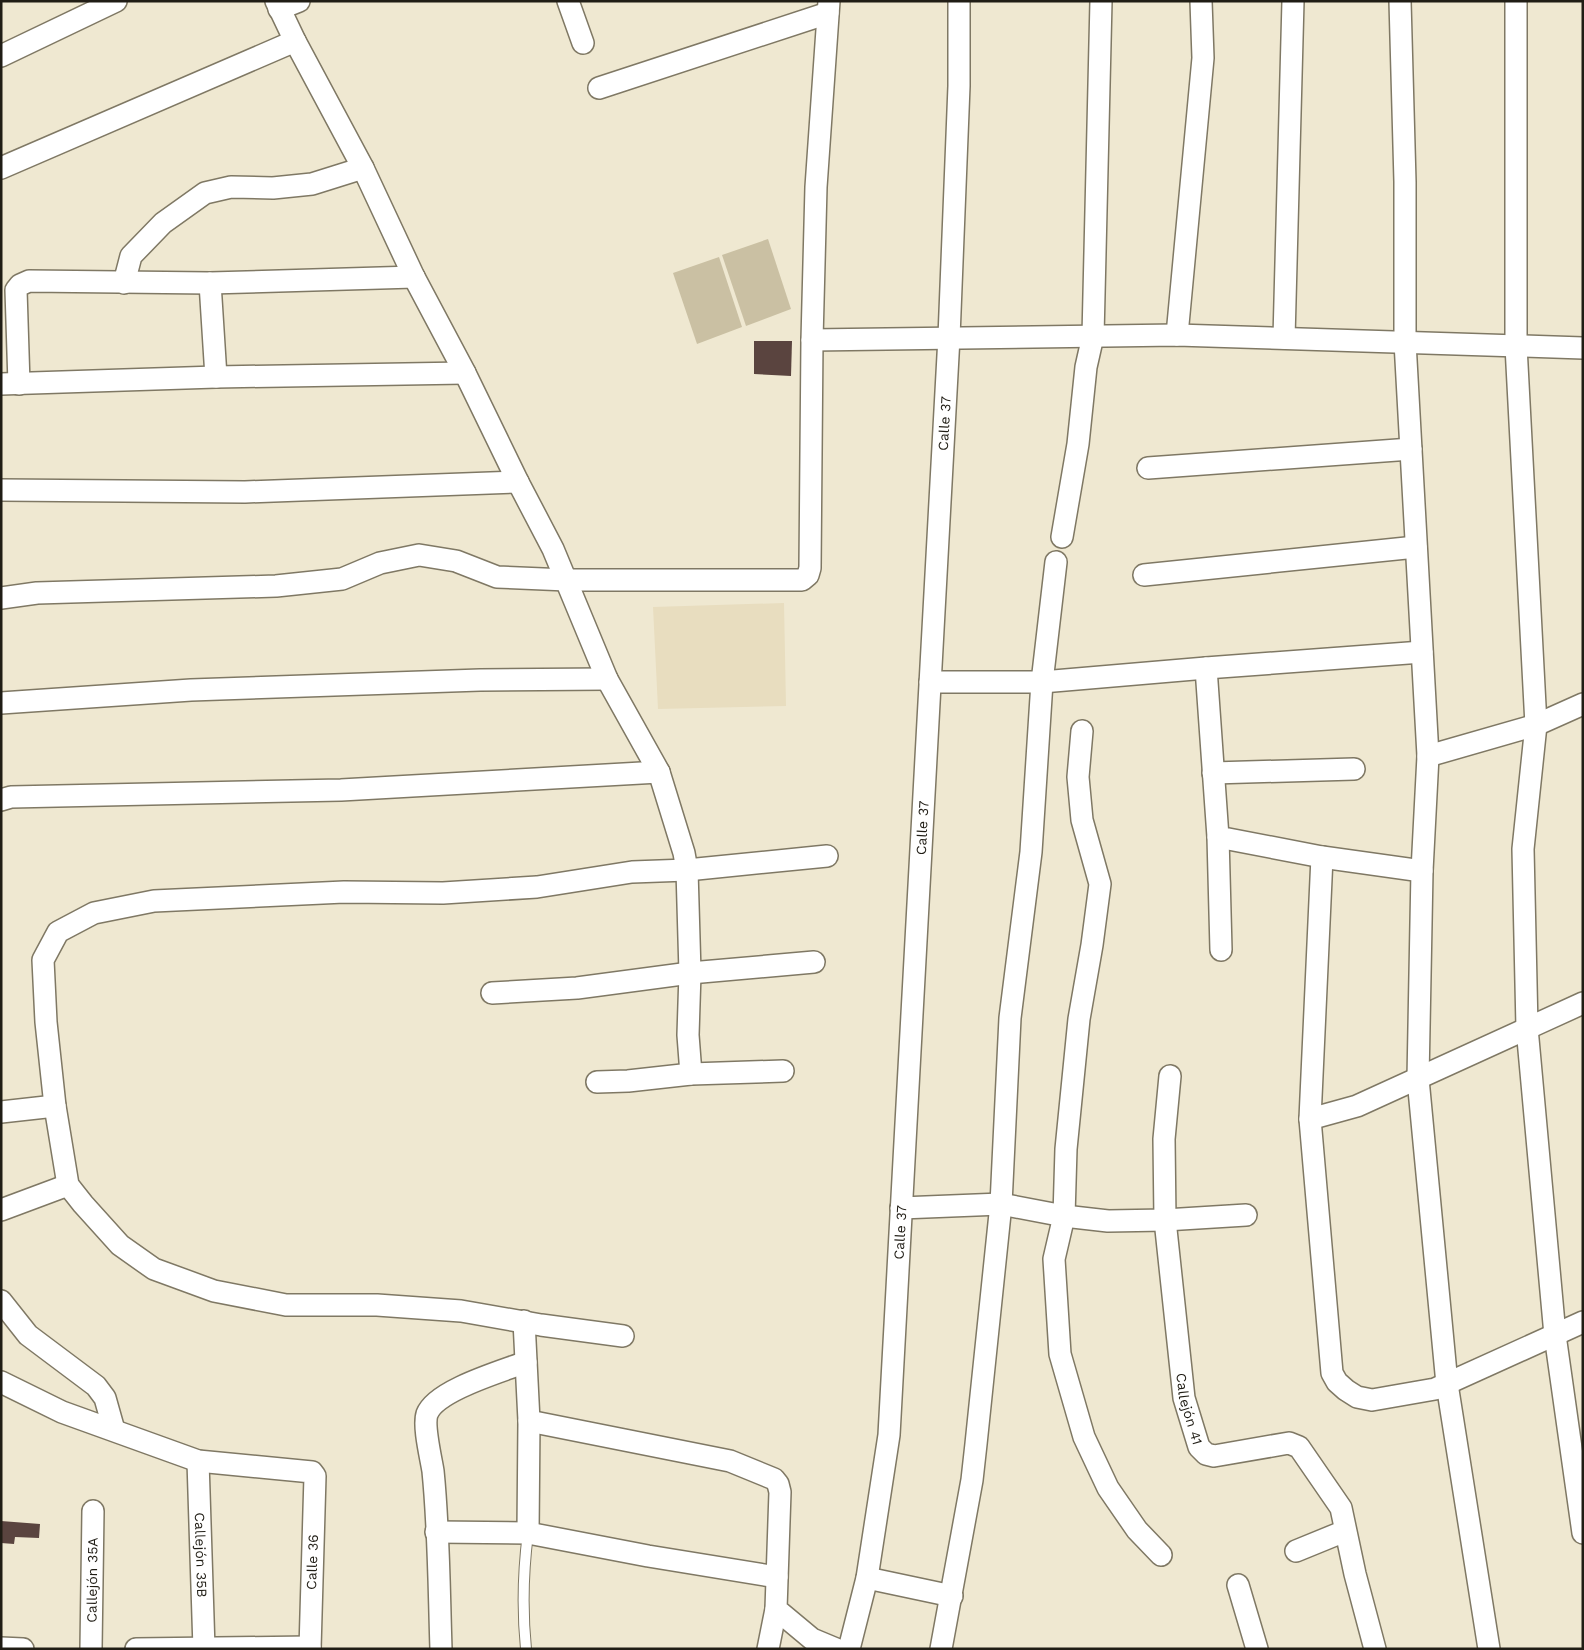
<svg xmlns="http://www.w3.org/2000/svg" width="1584" height="1650" viewBox="0 0 1584 1650" font-family="'Work Sans',sans-serif">
<rect width="100%" height="100%" fill="#efe8d1"/>
<polygon fill="#e8ddbf" points="784,603 786,706 658,709 653,607"/>
<g fill="#cac0a3">
<polygon points="768,239 791,309 746,326 722,255"/>
<polygon points="719,257 742,327 697,344 673,273"/>
</g>
<g fill="#5a443f">
<polygon points="754,341 792,341 791,376 754,374"/>
<polygon points="1,1521 40,1524 39,1538 15,1537 14,1544 1,1543"/>
</g>
<g fill="none" stroke-linecap="round" stroke-linejoin="round">
<defs>
<path id="service" d="M526,1649C522,1609 523,1572 528,1533"/>
<g id="minor">
<polyline points="276,1 295,41 363,168 414,277 465,373 518,482 553,549 607,679 659,772 684,853 687,870 690,973 688,1035 691,1074"/>
<polyline points="568,1 583,43"/>
<polyline points="1400,1 1405,182 1405,342 1428,756 1422,871 1418,1079 1447,1384 1489,1649"/>
<polyline points="1516,1 1516,346 1536,725 1523,849 1527,1028 1555,1335 1583,1533"/>
<polyline points="279,9 299,1"/>
<polyline points="1,56 116,1"/>
<polyline points="599,88 828,13"/>
<polyline points="1,168 295,41"/>
<polyline points="124,283 131,256 163,223 205,193 231,187 273,188 312,184 363,168"/>
<polyline points="210,283 216,377"/>
<polyline points="1177,335 1203,58 1201,1"/>
<polyline points="1284,338 1293,1"/>
<polyline points="812,340 1177,335 1583,348"/>
<polyline points="1,384 216,377 465,373"/>
<polyline points="19,384 16,290 20,285 29,281 210,283 414,277"/>
<polyline points="1148,468 1411,449"/>
<polyline points="1,490 245,492 518,482"/>
<polyline points="1062,537 1078,444 1086,367 1093,336 1101,1"/>
<polyline points="1144,575 1416,547"/>
<polyline points="1,598 37,593 276,586 342,579 380,563 419,555 456,561 497,577 567,580 802,580 808,575 810,568 812,340 816,187 829,1"/>
<polyline points="1206,668 1218,837 1322,857 1422,871"/>
<polyline points="930,682 1042,682 1206,668 1422,652"/>
<polyline points="1,703 191,690 480,680 607,679"/>
<polyline points="1082,731 1078,777 1082,820 1100,884 1092,945 1079,1019 1066,1149 1064,1216 1054,1259 1060,1354 1084,1437 1108,1488 1137,1530 1161,1555"/>
<polyline points="1428,756 1536,725 1583,704"/>
<polyline points="1213,773 1354,769"/>
<polyline points="1,800 11,797 341,790 659,772"/>
<polyline points="1218,837 1221,950"/>
<polyline points="1322,857 1310,1119 1332,1373 1337,1382 1346,1390 1357,1397 1372,1400 1435,1389 1583,1322"/>
<polyline points="492,993 577,988 690,973 814,962"/>
<path id="s1" d="M1170,1076L1164,1139L1165,1220L1184,1398L1199,1447L1206,1454L1214,1456L1289,1443L1299,1447L1341,1508L1355,1574L1375,1649"/>
<polyline points="597,1082 628,1081 691,1074 783,1071"/>
<polyline points="1,1112 55,1106"/>
<polyline points="1310,1119 1357,1106 1583,1003"/>
<polyline points="901,1208 1001,1204 1064,1216 1108,1221 1165,1220 1246,1215"/>
<polyline points="1,1210 68,1185"/>
<polyline points="1,1301 28,1335 96,1386 105,1398 114,1430"/>
<polyline points="524,1321 529,1421 528,1533"/>
<polyline points="623,1336 541,1325 461,1311 377,1305 286,1305 214,1291 154,1269 120,1245 83,1204 68,1185 55,1106 46,1022 43,960 58,932 94,913 154,901 344,892 443,893 537,887 632,872 687,870 827,856"/>
<polyline points="1,1382 62,1412 198,1461 312,1472 315,1476 310,1649"/>
<polyline points="529,1421 730,1461 774,1479 778,1484 780,1492 776,1609 812,1639 836,1649"/>
<path id="s2" d="M198,1461L204,1649"/>
<polyline points="436,1532 528,1533 648,1556 777,1577"/>
<polyline points="1296,1551 1345,1531"/>
<polyline points="867,1578 952,1596"/>
<polyline points="1238,1585 1257,1649"/>
<polyline points="1,1648 23,1649"/>
<path id="s3" d="M91,1649L93,1511"/>
<polyline points="136,1649 310,1647"/>
<path d="M441,1649C439,1590 439,1530 433,1471C431,1458 423,1426 427,1414C436,1390 503,1371 526,1362"/>
<polyline points="768,1649 776,1609"/>
<path id="s4" d="M849,1649L867,1578L889,1435L949,337L959,86V1"/>
<polyline points="941,1649 972,1480 976,1444 1001,1204 1010,1018 1031,852 1042,682 1056,562"/>
</g>
</defs>
<use href="#service" stroke="#7f7864" stroke-width="12"/>
<use href="#minor" stroke="#7f7864" stroke-width="24"/>
<use href="#service" stroke="#fff" stroke-width="10"/>
<use href="#minor" stroke="#fff" stroke-width="21"/>
</g>
<g text-anchor="middle" dominant-baseline="central" stroke-width="5" stroke-linejoin="round" paint-order="stroke">
<g font-size="14" fill="#201d15" stroke="#fff">
<text stroke="none"><textPath href="#s4" startOffset="1231">Calle 37</textPath></text>
<text stroke="none"><textPath href="#s4" startOffset="826">Calle 37</textPath></text>
<text stroke="none"><textPath href="#s4" startOffset="421">Calle 37</textPath></text>
<text stroke="none"><textPath href="#s1" startOffset="335">Callejón 41</textPath></text>
<text stroke="none"><textPath href="#s2" startOffset="94">Callejón 35B</textPath></text>
<text transform="translate(312 1562) rotate(-88)">Calle 36</text>
<text stroke="none"><textPath href="#s3" startOffset="69">Callejón 35A</textPath></text>
</g>
</g>
<rect width="1584" height="1650" fill="none" stroke="#201d15" stroke-width="5"/>
</svg>
